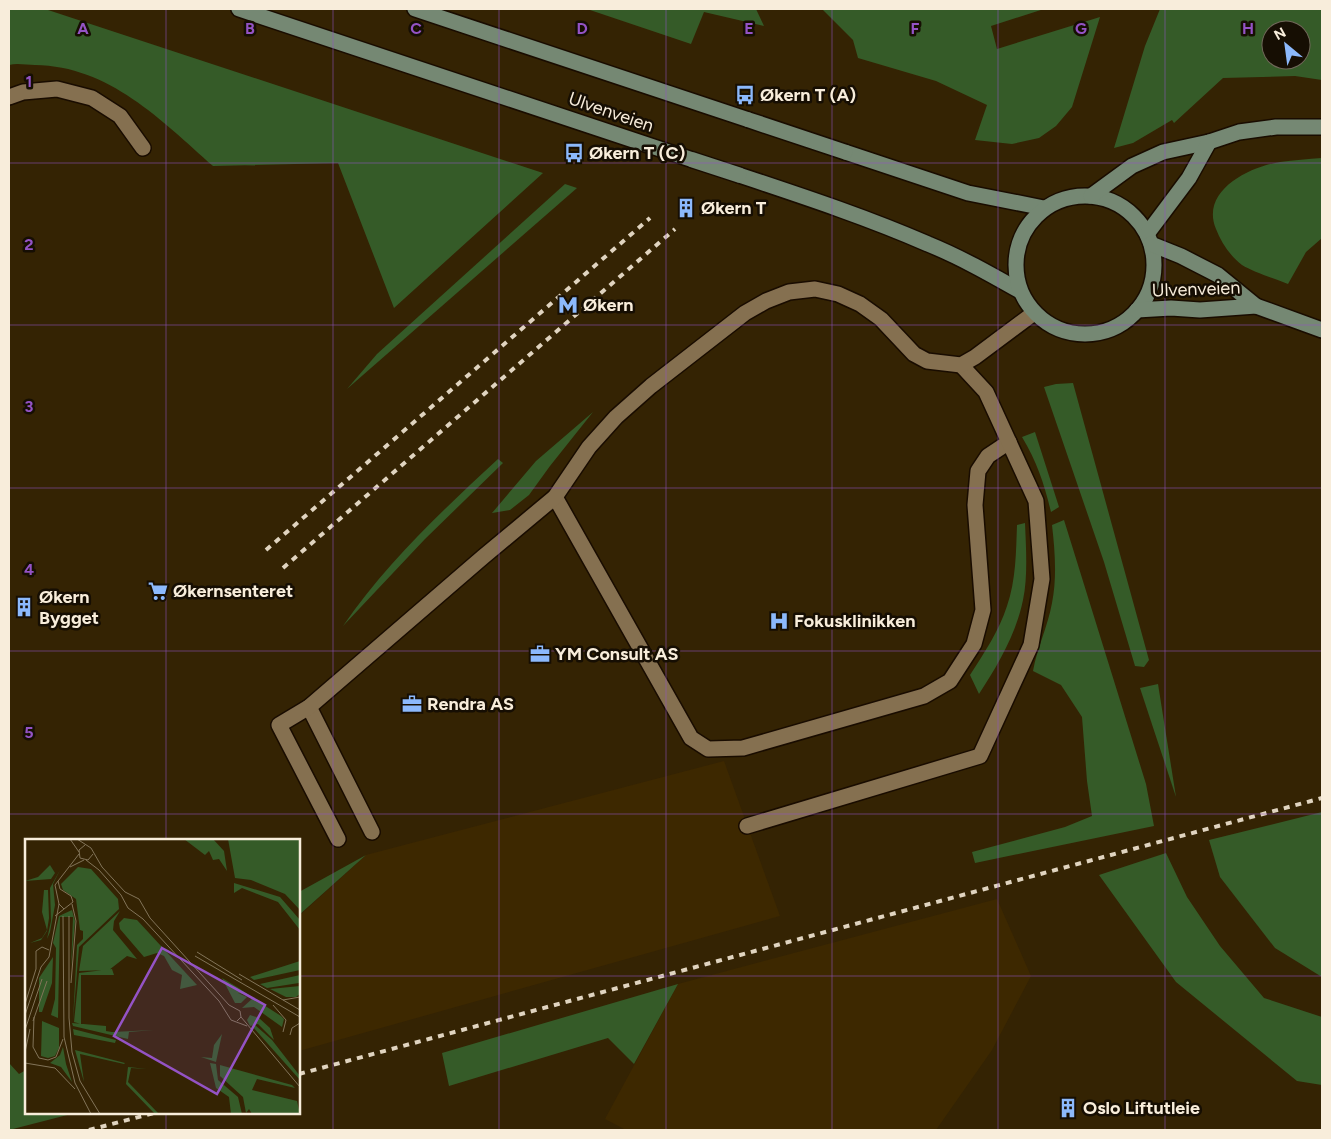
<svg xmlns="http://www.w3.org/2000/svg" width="1331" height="1139" viewBox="0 0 1331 1139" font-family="Figtree,sans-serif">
<rect width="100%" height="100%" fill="#342303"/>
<g fill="#3d2800">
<polygon points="724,761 780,916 299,1051 299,916 366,855"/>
<polygon points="997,899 1031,976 992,1050 936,1130 626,1130 605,1119 678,984"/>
</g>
<g fill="#355b28" fill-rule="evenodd">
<path d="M9,9H45L543,173L394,308L338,163L213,166C161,120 109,66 35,65C27,65 17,63 9,65Z"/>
<polygon points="587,9 756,9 764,26 704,12 691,44"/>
<polygon points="822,9 1044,9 991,26 997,49 1100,17 1072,107 1056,126 1039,138 1012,144 975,140 987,105 936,81 858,58 853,40"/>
<path d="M1160,9H1322V80L1295,76L1223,78L1174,123L1172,120L1133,143L1114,148L1145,46ZM1271,30H1301V60H1271Z"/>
<path d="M1322,158V238L1306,252L1288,284C1276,279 1253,272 1242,265C1230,256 1221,242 1216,229C1200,191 1249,167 1280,162C1294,160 1308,159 1322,158Z"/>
<polygon points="565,184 577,188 347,389 377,354"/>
<polygon points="1073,383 1149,660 1144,667 1135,666 1104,562 1044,387 1056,384"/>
<polygon points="593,412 550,466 529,495 510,510 492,513 536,461"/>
<path d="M1035,432L1059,507L1051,512C1044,483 1037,462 1022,437Z"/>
<path d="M498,459L503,463L425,539L343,626C386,563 442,511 498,459Z"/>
<path d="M1064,520L1146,784L1154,826L975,863L972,852L1065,827L1092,816L1087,781L1082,717L1061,685L1033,671C1037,648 1048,626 1052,603C1057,578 1055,551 1052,525Z"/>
<path d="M1025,523C1026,548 1028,576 1023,600C1016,634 998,665 979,694L970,675C984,653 999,631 1007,606C1016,580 1016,552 1017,525Z"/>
<polygon points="1158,684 1176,797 1140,688"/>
<polygon points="1322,812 1322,977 1275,948 1220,877 1209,840"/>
<polygon points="1166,853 1187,897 1220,946 1264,998 1322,1017 1322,1085 1297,1081 1176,982 1099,875"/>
<polygon points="366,855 299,915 299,892"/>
<polygon points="678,984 634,1064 608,1038 449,1086 442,1053"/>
<polygon points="9,1063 19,1074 26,1070 26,1113 75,1113 9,1130"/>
</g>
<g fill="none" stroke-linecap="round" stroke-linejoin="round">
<defs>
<g id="lane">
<polyline points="9,97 23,92 57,89 92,98 120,116 143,148"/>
<polyline points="555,497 691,738 708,749 743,748 924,696 950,681 974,644 983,610 975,505 978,471 988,456 1009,442"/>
<polyline points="309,707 372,832"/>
<polyline points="747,826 980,756 1031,645 1042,579 1036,501 986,392 961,365"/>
<polyline points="338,839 279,725 309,707 483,557 555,497 589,447 616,417 651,386 745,313 766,301 789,292 815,289 838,294 860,304 881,319 914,354 927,361 961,365 975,357 1034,313"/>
</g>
<g id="secondary">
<polyline points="239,9 693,160"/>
<polyline points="415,9 749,120"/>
<polyline points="845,152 968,193 1044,208"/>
<path d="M739,175C802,196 866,217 928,244C960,257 990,274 1020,291"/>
<circle cx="1085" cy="265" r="69"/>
<polyline points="1091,196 1132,166 1163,152 1209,142 1239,132 1276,127 1322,127"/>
<polyline points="1147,234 1189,178 1209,142"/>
<polyline points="1151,244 1181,256 1218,275 1256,306 1322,330"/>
<polyline points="1137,310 1171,308 1200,310 1256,306"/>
</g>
</defs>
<use href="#lane" stroke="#190c00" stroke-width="18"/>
<use href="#secondary" stroke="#190c00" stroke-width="18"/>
<use href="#lane" stroke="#857050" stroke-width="15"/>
<use href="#secondary" stroke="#758873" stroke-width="15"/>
<g stroke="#e0d4c0" stroke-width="4" stroke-dasharray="6 6" stroke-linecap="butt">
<polyline points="266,550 650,218"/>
<polyline points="283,568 675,229"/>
<polyline points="299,1074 1322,798"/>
<polyline points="89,1130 154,1113"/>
</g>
<defs>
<g id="secondary-bridge">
<polyline points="749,120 845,152"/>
<polyline points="693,160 739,175"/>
</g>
</defs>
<use href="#secondary-bridge" stroke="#190c00" stroke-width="18" stroke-linecap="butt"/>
<use href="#secondary-bridge" stroke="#758873" stroke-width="15"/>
</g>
<path fill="none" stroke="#9453c5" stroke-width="1" stroke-opacity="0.55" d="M166,9V840M333,9V1130M499,9V1130M666,9V1130M832,9V1130M998,9V1130M1165,9V1130M9,163H1322M9,325H1322M9,488H1322M9,651H1322M9,814H1322M9,976H26M299,976H1322M166,1113V1130"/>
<defs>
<symbol id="bus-bare" viewBox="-9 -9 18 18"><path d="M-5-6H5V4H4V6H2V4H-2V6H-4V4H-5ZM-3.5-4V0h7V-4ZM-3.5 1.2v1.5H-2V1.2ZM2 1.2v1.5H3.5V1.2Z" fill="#8cb9fc" stroke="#160e03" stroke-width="2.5" paint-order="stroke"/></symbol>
<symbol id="building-bare" viewBox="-9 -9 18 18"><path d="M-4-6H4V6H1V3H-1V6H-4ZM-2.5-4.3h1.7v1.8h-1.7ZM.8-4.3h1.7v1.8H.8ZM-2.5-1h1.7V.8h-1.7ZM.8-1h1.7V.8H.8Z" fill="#8cb9fc" stroke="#160e03" stroke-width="2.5" paint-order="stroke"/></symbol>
<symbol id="metro-bare" viewBox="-9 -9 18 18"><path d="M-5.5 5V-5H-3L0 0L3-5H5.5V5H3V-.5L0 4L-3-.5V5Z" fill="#8cb9fc" stroke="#160e03" stroke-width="2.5" paint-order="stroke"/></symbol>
<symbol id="supermarket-bare" viewBox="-9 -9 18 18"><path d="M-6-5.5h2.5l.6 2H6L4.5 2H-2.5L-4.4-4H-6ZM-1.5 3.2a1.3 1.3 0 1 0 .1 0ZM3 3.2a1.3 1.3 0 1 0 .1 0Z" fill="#8cb9fc" stroke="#160e03" stroke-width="2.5" paint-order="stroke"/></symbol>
<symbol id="hospital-bare" viewBox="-9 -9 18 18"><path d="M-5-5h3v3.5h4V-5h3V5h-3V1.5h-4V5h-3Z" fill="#8cb9fc" stroke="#160e03" stroke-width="2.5" paint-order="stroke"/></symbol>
<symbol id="office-bare" viewBox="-9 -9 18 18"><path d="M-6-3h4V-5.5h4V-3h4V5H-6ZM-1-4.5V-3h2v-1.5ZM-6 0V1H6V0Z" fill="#8cb9fc" stroke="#160e03" stroke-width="2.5" paint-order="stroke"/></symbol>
</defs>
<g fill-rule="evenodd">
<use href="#bus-bare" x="731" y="81" width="28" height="28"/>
<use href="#bus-bare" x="560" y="139" width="28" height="28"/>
<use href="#building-bare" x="672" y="194" width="28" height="28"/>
<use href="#metro-bare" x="554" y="291" width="28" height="28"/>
<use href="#supermarket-bare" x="144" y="577" width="28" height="28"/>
<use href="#building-bare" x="10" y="593" width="28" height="28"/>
<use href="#hospital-bare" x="765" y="607" width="28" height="28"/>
<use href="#office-bare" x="526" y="640" width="28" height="28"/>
<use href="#office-bare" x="398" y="690" width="28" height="28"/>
<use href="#building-bare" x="1054" y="1094" width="28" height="28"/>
</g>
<g text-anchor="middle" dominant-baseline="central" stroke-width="5" stroke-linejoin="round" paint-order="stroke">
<g font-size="18" font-weight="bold" fill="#f8eddb" stroke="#160e03" text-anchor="start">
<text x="760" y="95">Økern T (A)</text>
<text x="589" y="153">Økern T (C)</text>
<text x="701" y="208">Økern T</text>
<text x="583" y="305">Økern</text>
<text x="173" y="591">Økernsenteret</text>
<text x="39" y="597">Økern<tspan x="39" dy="21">Bygget</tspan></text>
<text x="794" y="621">Fokusklinikken</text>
<text x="555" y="654">YM Consult AS</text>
<text x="427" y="704">Rendra AS</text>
<text x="1083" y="1108">Oslo Liftutleie</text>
</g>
<g font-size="18" fill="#f8eddb" stroke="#160e03">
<text transform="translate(611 112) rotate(19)">Ulvenveien</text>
<text transform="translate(1196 289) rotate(-2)">Ulvenveien</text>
</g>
</g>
<g transform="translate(25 839)">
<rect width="275" height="275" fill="#342303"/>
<path d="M159,0H188L199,12L202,32L194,20L188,21L184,12L180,16ZM203,0H275V71L260,55L226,41L210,39ZM25,26L30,34L26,40L0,42L13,38ZM53,28L66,30L93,60L94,70L54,108L48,182L52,106L58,100V92L55,91L51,60L38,51L36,45ZM35,31L28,45L30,66L25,93L22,100L26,82L25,49ZM209,44L255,58L275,81V91L253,63L217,49L209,54ZM19,51H23L24,79L22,92L16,101L5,104L17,99L22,91L17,73ZM47,71L50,82L46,129L48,78H35L33,179L26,176L30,160L31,109L28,104L34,77ZM95,72L89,82L88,91L112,120L102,117L84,131L54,132L58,107ZM99,79L112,81L172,146L155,150L157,136L147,131L139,117L132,114L119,118L95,90L94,84ZM28,118L27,144L17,173H14V139ZM275,122V131L229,141L225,138ZM87,130L89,136H56V185L49,183L54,134ZM275,136L274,144L242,149L235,145ZM197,139L212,148L224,156L213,154L222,158L216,164H210ZM275,147V155L271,158H261L245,150ZM228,159L256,177L259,180L257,188L229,168L217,169ZM225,176L234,179L245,189L249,201L233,185L225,187L222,181ZM17,182L34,189V209L30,217L23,219L16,217ZM47,184L81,187V192L87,193L129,191L104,193L103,200L48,187ZM230,186L247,201L275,237V241L228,188ZM48,190L91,201L90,204L49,196ZM197,195L191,223L176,218L187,219L189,206ZM38,208L41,225L47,243L36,228L25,224L35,216ZM50,211L100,224L99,225L55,215L59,243ZM185,224L191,225L193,241L213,258L217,275H206L204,258L191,249ZM195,226L267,246L270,249L232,240L227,251L272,262L275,275H227L224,270L221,274L218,258L195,237ZM103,228L122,230L106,229L103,243L134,275H130L101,245Z" fill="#355b28"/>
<path fill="none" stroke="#827459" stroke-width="1" d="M45,0L54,13M52,0L66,9L77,28L100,53L114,60L125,79L204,166L215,172L216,178L212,182M60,6L54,11L55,19L63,21L68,15M61,21L74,31L96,56L103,69L118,80L194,162L206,181L222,187M45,28L59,21M39,70L34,65L30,46L54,15M30,77L48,63L46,57L35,50L33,42M38,77L39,198L50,244L66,275M44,77V179L47,213L55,242L75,275M172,113L217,141M170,117L275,178M214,135L275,171M46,144L51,82L47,65M258,161L275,158M0,165L11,130V112L17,108L24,111M248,166L261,181L258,193M0,176L16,128L24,118L34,65M9,178L8,208L14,219L23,221L31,218L38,200M216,178L275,248M8,182L22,142M0,191L17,140M265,196L267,189L275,184M0,213L5,190M0,224L30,229L50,250"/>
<path fill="#9453c5" fill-opacity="0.15" stroke="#9453c5" stroke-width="2.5" d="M137,109L240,166L192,255L89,197Z"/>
<rect width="275" height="275" fill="none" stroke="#f8eddb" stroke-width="2.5"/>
</g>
<g font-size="16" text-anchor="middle" font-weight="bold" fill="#9453c5" stroke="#160e03" stroke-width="5" stroke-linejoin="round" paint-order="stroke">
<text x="83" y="34">A</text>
<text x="250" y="34">B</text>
<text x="416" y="34">C</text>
<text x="582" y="34">D</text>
<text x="749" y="34">E</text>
<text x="915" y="34">F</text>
<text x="1081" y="34">G</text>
<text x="1248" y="34">H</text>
<text x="29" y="87">1</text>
<text x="29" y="250">2</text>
<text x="29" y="412">3</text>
<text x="29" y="575">4</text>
<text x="29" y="738">5</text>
</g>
<rect width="1331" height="1139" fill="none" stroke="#f8eddb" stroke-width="20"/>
<g transform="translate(1286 45) rotate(331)"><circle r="24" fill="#160e03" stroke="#706759"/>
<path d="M0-4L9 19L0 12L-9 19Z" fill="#8cb9fc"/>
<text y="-8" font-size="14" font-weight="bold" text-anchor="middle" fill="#f8eddb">N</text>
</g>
</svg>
